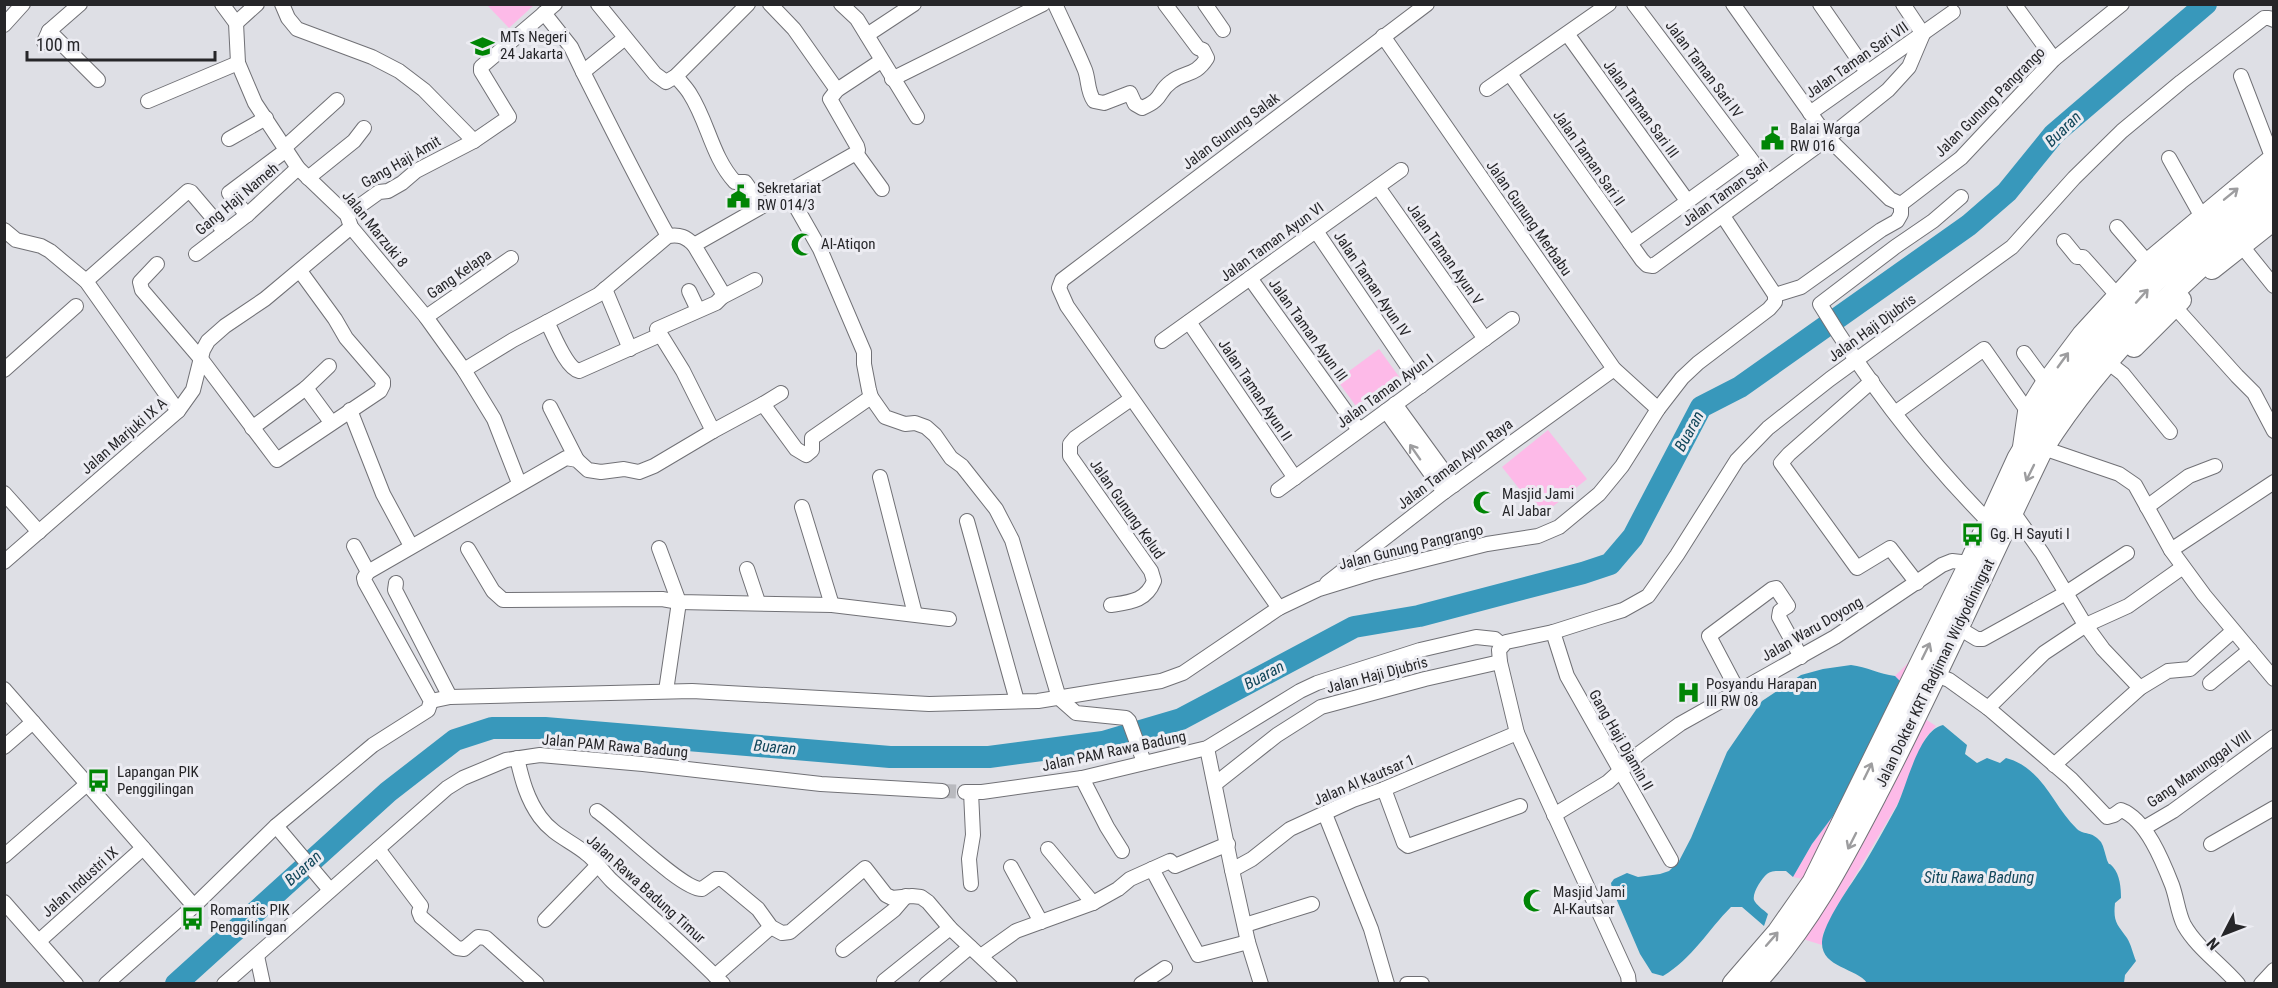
<svg xmlns="http://www.w3.org/2000/svg" width="2278" height="988" viewBox="0 0 2278 988" font-family="'Roboto Condensed',sans-serif">
<rect width="100%" height="100%" fill="#dedfe5"/>
<g fill="#fdbae8">
<polygon points="487,5 534,5 509,28"/>
<polygon points="1379,349 1400,378 1358,409 1337,380"/>
<polygon points="1548,430 1587,479 1541,516 1502,467"/>
<polygon points="1932,639 1919,715 1936,726 1926,737 1898,803 1836,908 1823,934 1822,945 1806,940 1797,933 1812,881 1793,877 1812,844 1833,816 1900,687 1900,681 1895,676"/>
</g>
<g fill="#3898bb">
<path d="M1851,665C1867,667 1879,674 1895,676L1900,681V687L1833,816L1812,844L1793,877L1786,871C1780,871 1771,870 1767,874C1762,878 1752,893 1754,900C1756,905 1764,910 1768,914L1764,926L1742,907H1731C1708,930 1692,959 1663,976L1652,973L1640,954L1612,889L1611,883L1614,879L1627,873L1638,877L1660,874L1669,871L1679,861L1691,838L1727,752L1762,701L1801,675L1823,669Z"/>
<path d="M1943,725L1967,745L1965,754L1977,763L1987,758L2000,763L2006,758C2043,768 2052,805 2077,829C2085,836 2091,830 2101,842C2104,847 2105,854 2107,860C2110,867 2108,861 2113,867C2120,875 2121,888 2121,898L2115,903C2113,922 2117,924 2127,938C2131,944 2133,954 2136,961L2125,975L2124,983H1867C1857,968 1821,968 1822,942C1823,923 1852,883 1863,866C1875,846 1886,826 1897,806C1907,785 1919,730 1943,725Z"/>
</g>
<g fill="none" stroke-linecap="round" stroke-linejoin="round">
<polyline stroke="#3898bb" stroke-width="22" points="176,984 388,792 455,740 492,728 545,728 890,757 989,757 1103,742 1181,719 1354,627 1419,616 1583,573 1610,564 1633,537 1701,407 1740,387 1969,225 2007,192 2054,134 2206,4"/>
<polyline stroke="#b9babf" stroke-width="14" stroke-dasharray="14 7" stroke-linecap="butt" points="942,791 965,792"/>
<defs>
<g id="street">
<polyline points="222,4 236,23 238,63 255,103 298,168 347,215 351,227 426,317 464,370 494,419 519,483"/>
<polyline points="282,4 288,18 297,29 372,57 399,71 424,90 474,141"/>
<polyline points="598,4 655,74 666,82 676,76 748,4"/>
<polyline points="770,4 794,29 837,90"/>
<polyline points="841,4 857,19 917,117"/>
<path d="M1055,4C1065,26 1076,48 1085,70C1089,81 1087,91 1094,101L1104,103L1130,93L1135,104L1142,108C1164,99 1157,92 1171,82C1185,71 1195,77 1207,58L1203,50L1198,48L1165,4"/>
<polyline points="1205,4 1223,30"/>
<polyline points="1634,4 1768,182"/>
<polyline points="1733,4 1828,138 1890,199 1901,204 1961,158 2054,59 2122,4"/>
<polyline points="1820,4 1867,72"/>
<polyline points="1903,4 1923,34"/>
<polyline points="2014,4 2054,59"/>
<polyline points="544,13 571,47 583,72"/>
<polyline points="236,23 257,4"/>
<polyline points="4,25 23,4"/>
<polyline points="49,31 98,80"/>
<polyline points="867,35 914,4"/>
<polyline points="1568,35 1688,202"/>
<polyline points="1383,36 1614,369 1658,409"/>
<path d="M625,38L583,72C611,127 638,182 668,236"/>
<polyline points="44,42 49,31 80,4"/>
<polyline points="1510,74 1642,260 1647,265 1653,266 1828,138 1888,90 1909,67 1923,34"/>
<path d="M676,76C680,82 686,87 690,94C708,122 712,157 735,182H745L762,206"/>
<polyline points="2241,76 2273,159"/>
<polyline points="892,79 1043,4"/>
<polyline points="1487,89 1609,4"/>
<polyline points="148,101 238,63"/>
<polyline points="1810,113 1953,12"/>
<polyline points="229,139 266,118"/>
<polyline points="284,148 337,100"/>
<polyline points="856,153 882,189"/>
<polyline points="2169,158 2202,217"/>
<polyline points="308,178 354,141 364,128"/>
<polyline points="1378,187 1485,339"/>
<polyline points="787,191 820,249 864,352 864,364 869,390 871,397 885,417 905,424 915,423 926,427 935,435 951,458 962,466 996,509 1012,540 1059,698 1076,713 1126,718 1129,721 1144,762"/>
<path d="M1961,197L1933,221L1895,247L1820,304C1868,383 1925,457 1989,522"/>
<polyline points="247,215 229,193 285,151"/>
<polyline points="347,215 379,192 388,191 402,183 416,171 474,141 509,117 481,71 481,67 555,4"/>
<polyline points="2117,227 2148,263"/>
<polyline points="4,230 16,240 41,246 50,251 86,281 178,411"/>
<polyline points="1316,231 1421,386"/>
<polyline points="2064,241 2077,257 2083,257 2117,295"/>
<polyline points="1630,243 1749,157"/>
<polyline points="2241,245 2274,286"/>
<polyline points="196,254 247,215 298,168"/>
<polyline points="157,264 140,282 142,290 201,359 277,460 380,391 383,385 383,381 346,338 335,319 300,271"/>
<polyline points="1250,278 1359,430"/>
<polyline points="86,281 188,191 191,192 225,232"/>
<polyline points="605,289 630,349"/>
<polyline points="689,291 698,310"/>
<polyline points="1775,295 1801,287 1881,230 1897,221 1901,214 1901,204"/>
<polyline points="722,297 755,280"/>
<polyline points="2174,306 2237,376 2254,393 2274,431"/>
<polyline points="426,317 511,258"/>
<path d="M547,322C554,335 566,368 579,371L660,335"/>
<polyline points="1189,322 1295,478"/>
<polyline points="1162,341 1401,170"/>
<polyline points="2024,353 2046,383"/>
<polyline points="2114,367 2123,374 2170,432"/>
<polyline points="4,370 76,306"/>
<path d="M464,370L513,340L598,295L668,236C680,234 686,237 694,245"/>
<polyline points="1872,381 1789,454 1781,463 1857,568 1890,548 1917,583"/>
<polyline points="306,388 331,422"/>
<polyline points="763,404 781,393"/>
<polyline points="1395,404 1454,485"/>
<polyline points="550,407 577,460"/>
<polyline points="350,410 383,494 411,546"/>
<polyline points="1386,411 1444,492"/>
<polyline points="1895,413 1984,349 2028,412"/>
<polyline points="252,428 306,388 329,366"/>
<polyline points="713,431 763,404 796,449 806,455 812,450 812,438 871,397"/>
<polyline points="2043,448 2119,474 2135,485 2171,550 2204,595 2274,679"/>
<polyline points="880,477 915,614"/>
<polyline points="1278,490 1512,319"/>
<polyline points="4,493 39,532"/>
<polyline points="802,507 832,605"/>
<polyline points="2147,507 2189,476 2215,466"/>
<polyline points="2013,512 2042,553 2084,623 2103,649 2140,688"/>
<polyline points="967,521 1017,701"/>
<polyline points="354,546 368,572"/>
<polyline points="659,548 679,602 666,691"/>
<polyline points="468,549 493,591 503,600 662,599 679,602 832,605 949,619"/>
<polyline points="2171,550 2274,482"/>
<polyline points="4,562 178,411 193,390 203,350 208,341 225,326 265,299 351,227"/>
<path d="M2183,567L2128,606L2086,625L2044,653L1988,708L2071,779L2107,817L2114,815L2121,810C2146,819 2163,862 2172,885C2177,899 2178,913 2184,925C2197,948 2221,964 2238,984"/>
<polyline points="747,569 758,602"/>
<polyline points="396,583 395,590 450,697"/>
<polyline points="1327,583 1444,492 1614,369"/>
<path d="M1111,605C1131,602 1146,601 1154,581L1151,571L1070,456V444L1075,438L1131,399"/>
<polyline points="1279,608 1067,306 1059,288 1062,280 1427,4"/>
<polyline points="1957,627 1977,639 1983,639 2066,593 2127,553"/>
<polyline points="1553,632 1567,676 1671,860"/>
<polyline points="1936,675 1949,680 1988,708"/>
<polyline points="2210,683 2250,650"/>
<polyline points="4,689 194,906"/>
<polyline points="1738,691 1709,636 1772,589 1776,588 1788,606 1780,611 1779,617 1801,657"/>
<polyline points="431,701 450,697 692,691 929,704 1038,701 1161,681 1183,673 1279,608 1319,589 1371,573 1487,544 1538,536 1559,527 1599,494 1622,466 1658,409 1682,378 1698,363 1769,309 1775,302 1775,295 1723,216"/>
<polyline points="4,747 33,722"/>
<polyline points="1207,748 1232,870 1248,942 1261,984"/>
<path d="M517,758C522,780 527,799 540,817C554,836 570,840 587,854C596,861 603,872 612,881C649,915 687,947 723,984"/>
<polyline points="2054,765 2140,688 2168,671 2190,669 2233,631"/>
<polyline points="1082,778 1107,827 1122,851"/>
<polyline points="1215,784 1277,735 1321,707 1425,679 1500,662"/>
<polyline points="1384,789 1404,843 1408,846 1520,806"/>
<polyline points="965,792 982,792 1082,778 1207,748 1300,691 1317,683 1420,650 1476,637 1495,639 1502,645"/>
<path d="M597,811C618,825 682,890 702,889L716,879H722L758,909L771,927L782,933L790,932L865,868L886,895L892,898L912,896L921,897L928,902L950,928L1010,984"/>
<polyline points="1325,814 1371,929 1387,984"/>
<polyline points="1554,815 1608,782 1640,753 1680,724 1835,637 1942,565 1952,561 1970,563"/>
<polyline points="276,826 330,890"/>
<polyline points="2144,828 2173,811 2274,737"/>
<polyline points="2211,844 2274,808"/>
<polyline points="378,849 421,906 419,912 421,917 457,948 464,949 478,937 486,938 537,984"/>
<polyline points="1048,849 1093,903"/>
<polyline points="4,856 87,784"/>
<polyline points="1011,867 1041,922"/>
<polyline points="1152,869 1198,955 1248,942"/>
<polyline points="1232,870 1252,859 1290,829 1353,800 1384,789 1517,733"/>
<polyline points="971,884 969,859 973,835 971,792"/>
<polyline points="4,902 76,984"/>
<polyline points="545,920 597,866"/>
<polyline points="1245,925 1312,904"/>
<polyline points="39,941 143,848"/>
<polyline points="843,950 894,910 906,896"/>
<polyline points="257,956 263,984"/>
<polyline points="981,956 1016,931 1093,903 1118,889 1130,879 1170,861 1175,866 1228,844"/>
<polyline points="715,976 771,927"/>
<polyline points="884,981 950,928"/>
<polyline points="106,984 194,906 276,826 373,745 428,710 431,701 365,582 364,578 368,572 566,458 577,460 588,470 601,472 624,469 639,472 654,466 713,431 683,371 657,329 716,303 722,297 722,292 694,245 856,153 858,150 857,146 830,99 837,90 881,61"/>
<polyline points="224,984 447,788 463,778 506,760 540,755 643,764 821,784 942,791"/>
<polyline points="926,984 970,947"/>
<polyline points="1141,984 1165,968"/>
<polyline points="1407,984 1422,984"/>
<polyline points="1629,984 1628,976 1517,733 1500,662 1499,650 1506,642 1553,632 1597,618 1623,610 1648,596 1677,555 1737,460 1768,428 1830,379 2012,247 2074,178 2122,131 2181,82 2264,18 2269,18 2274,20"/>
<polyline points="2261,984 2274,970"/>
</g>
<g id="secondary">
<polyline points="2212,269 2274,220"/>
<polyline points="2134,347 2181,300"/>
<polyline points="2023,447 2028,412 2046,383 2082,335 2148,263 2274,158"/>
</g>
<g id="primary">
<polyline points="1733,984 1778,932 1813,882 1970,563 2018,458 2037,426 2103,340 2154,282 2274,183"/>
<path d="M1754,984C1809,924 1840,864 1877,793C1936,680 1987,563 2043,448C2106,349 2185,278 2274,202"/>
</g>
</defs>
<use href="#street" stroke="#717176" stroke-width="16"/>
<use href="#secondary" stroke="#717176" stroke-width="22"/>
<use href="#primary" stroke="#717176" stroke-width="23"/>
<use href="#street" stroke="#fff" stroke-width="14"/>
<use href="#secondary" stroke="#fff" stroke-width="20"/>
<use href="#primary" stroke="#fff" stroke-width="21"/>
</g>
<defs><path id="oneway-shaft" d="M-6 0H5M1.5-3L5.5 0L1.5 3" fill="none" stroke-width="1.6" stroke-linecap="round" stroke-linejoin="round" transform="scale(1.5)"/></defs>
<g stroke="#9d9d9f">
<use href="#oneway-shaft" transform="translate(2231 194) rotate(-39)"/>
<use href="#oneway-shaft" transform="translate(2142 296) rotate(-48)"/>
<use href="#oneway-shaft" transform="translate(2063 360) rotate(-54)"/>
<use href="#oneway-shaft" transform="translate(1415 452) rotate(-125)"/>
<use href="#oneway-shaft" transform="translate(2030 473) rotate(116)"/>
<use href="#oneway-shaft" transform="translate(1926 651) rotate(-64)"/>
<use href="#oneway-shaft" transform="translate(1868 771) rotate(-64)"/>
<use href="#oneway-shaft" transform="translate(1852 841) rotate(117)"/>
<use href="#oneway-shaft" transform="translate(1772 939) rotate(-49)"/>
</g>
<defs>
<symbol id="school-bare" viewBox="-9 -9 18 18"><path d="M0-5L7-2L0 1L-7-2ZM-4 1L0 2.5L4 1V4Q0 6-4 4Z" fill="#008505" stroke="#ececf2" stroke-width="2.5" paint-order="stroke"/></symbol>
<symbol id="civic-bare" viewBox="-9 -9 18 18"><path d="M-.6-6.5H3V-4.5H.6V-3L4-1V1h2V6H-6V1h2V-1L-.6-3ZM-1.2 2.5V6h2.4V2.5Z" fill="#008505" stroke="#ececf2" stroke-width="2.5" paint-order="stroke"/></symbol>
<symbol id="mosque-bare" viewBox="-9 -9 18 18"><path d="M3.5-4.9A6 6 0 1 0 3.5 4.9A5 5 0 1 1 3.5-4.9Z" fill="#008505" stroke="#ececf2" stroke-width="2.5" paint-order="stroke"/></symbol>
<symbol id="bus-bare" viewBox="-9 -9 18 18"><path d="M-5-6H5V4H4V6H2V4H-2V6H-4V4H-5ZM-3.5-4V0h7V-4ZM-3.5 1.2v1.5H-2V1.2ZM2 1.2v1.5H3.5V1.2Z" fill="#008505" stroke="#ececf2" stroke-width="2.5" paint-order="stroke"/></symbol>
<symbol id="hospital-bare" viewBox="-9 -9 18 18"><path d="M-5-5h3v3.5h4V-5h3V5h-3V1.5h-4V5h-3Z" fill="#008505" stroke="#ececf2" stroke-width="2.5" paint-order="stroke"/></symbol>
</defs>
<g fill-rule="evenodd">
<use href="#school-bare" x="466" y="30" width="33" height="33"/>
<use href="#civic-bare" x="1756" y="122" width="33" height="33"/>
<use href="#civic-bare" x="722" y="180" width="33" height="33"/>
<use href="#mosque-bare" x="786" y="228" width="33" height="33"/>
<use href="#mosque-bare" x="1468" y="486" width="33" height="33"/>
<use href="#bus-bare" x="1956" y="518" width="33" height="33"/>
<use href="#hospital-bare" x="1672" y="676" width="33" height="33"/>
<use href="#bus-bare" x="82" y="764" width="33" height="33"/>
<use href="#mosque-bare" x="1518" y="884" width="33" height="33"/>
<use href="#bus-bare" x="176" y="902" width="33" height="33"/>
</g>
<g text-anchor="middle" dominant-baseline="central" stroke-width="6" stroke-linejoin="round" paint-order="stroke">
<g font-size="15" fill="#262629" stroke="#ececf2" text-anchor="start">
<text x="500" y="37">MTs Negeri<tspan x="500" dy="17">24 Jakarta</tspan></text>
<text x="1790" y="129">Balai Warga<tspan x="1790" dy="17">RW 016</tspan></text>
<text x="757" y="188">Sekretariat<tspan x="757" dy="17">RW 014/3</tspan></text>
<text x="821" y="244">Al-Atiqon</text>
<text x="1502" y="494">Masjid Jami<tspan x="1502" dy="17">Al Jabar</tspan></text>
<text x="1990" y="534">Gg. H Sayuti I</text>
<text x="1706" y="684">Posyandu Harapan<tspan x="1706" dy="17">III RW 08</tspan></text>
<text x="117" y="772">Lapangan PIK<tspan x="117" dy="17">Penggilingan</tspan></text>
<text x="1553" y="892">Masjid Jami<tspan x="1553" dy="17">Al-Kautsar</tspan></text>
<text x="210" y="910">Romantis PIK<tspan x="210" dy="17">Penggilingan</tspan></text>
</g>
<g font-size="15" fill="#262629" stroke="#ececf2">
<text transform="translate(1857 60) rotate(-35)">Jalan Taman Sari VII</text>
<text transform="translate(1704 69) rotate(53)">Jalan Taman Sari IV</text>
<text transform="translate(1990 102) rotate(-45)">Jalan Gunung Pangrango</text>
<text transform="translate(1641 109) rotate(54)">Jalan Taman Sari III</text>
<text transform="translate(1231 131) rotate(-37)">Jalan Gunung Salak</text>
<text transform="translate(1589 158) rotate(55)">Jalan Taman Sari II</text>
<text transform="translate(401 162) rotate(-30)">Gang Haji Amit</text>
<text transform="translate(1725 193) rotate(-36)">Jalan Taman Sari</text>
<text transform="translate(237 199) rotate(-40)">Gang Haji Nameh</text>
<text transform="translate(1529 218) rotate(55)">Jalan Gunung Merbabu</text>
<text transform="translate(375 229) rotate(51)">Jalan Marzuki 8</text>
<text transform="translate(1272 242) rotate(-36)">Jalan Taman Ayun VI</text>
<text transform="translate(1445 254) rotate(55)">Jalan Taman Ayun V</text>
<text transform="translate(459 274) rotate(-35)">Gang Kelapa</text>
<text transform="translate(1372 284) rotate(56)">Jalan Taman Ayun IV</text>
<text transform="translate(1872 328) rotate(-36)">Jalan Haji Djubris</text>
<text transform="translate(1308 330) rotate(54)">Jalan Taman Ayun III</text>
<text transform="translate(1255 390) rotate(56)">Jalan Taman Ayun II</text>
<text transform="translate(1385 391) rotate(-36)">Jalan Taman Ayun I</text>
<text transform="translate(124 436) rotate(-41)">Jalan Marjuki IX A</text>
<text transform="translate(1455 464) rotate(-37)">Jalan Taman Ayun Raya</text>
<text transform="translate(1127 509) rotate(55)">Jalan Gunung Kelud</text>
<text transform="translate(1411 547) rotate(-14)">Jalan Gunung Pangrango</text>
<text transform="translate(1812 629) rotate(-30)">Jalan Waru Doyong</text>
<text transform="translate(1935 673) rotate(-64)">Jalan Dokter KRT Radjiman Widyodiningrat</text>
<text transform="translate(1377 675) rotate(-15)">Jalan Haji Djubris</text>
<text transform="translate(1621 740) rotate(60)">Gang Haji Djamin II</text>
<text transform="translate(615 746) rotate(5)">Jalan PAM Rawa Badung</text>
<text transform="translate(1114 751) rotate(-12)">Jalan PAM Rawa Badung</text>
<text transform="translate(2199 769) rotate(-35)">Gang Manunggal VIII</text>
<text transform="translate(1364 780) rotate(-23)">Jalan Al Kautsar 1</text>
<text transform="translate(80 882) rotate(-42)">Jalan Industri IX</text>
<text transform="translate(646 889) rotate(42)">Jalan Rawa Badung Timur</text>
</g>
<g font-size="16" font-style="italic" fill="#12475b" stroke="#ececf2">
<text transform="translate(2063 129) rotate(-44)">Buaran</text>
<text transform="translate(1689 431) rotate(-61)">Buaran</text>
<text transform="translate(1264 675) rotate(-28)">Buaran</text>
<text transform="translate(775 747) rotate(5)">Buaran</text>
<text transform="translate(303 868) rotate(-42)">Buaran</text>
<text x="1979" y="877">Situ Rawa Badung</text>
</g>
</g>
<rect width="2278" height="988" fill="none" stroke="#262629" stroke-width="12"/>
<g transform="translate(2224 934) rotate(228)" stroke="#ececf2" stroke-width="4.5" paint-order="stroke">
<path d="M0-4.5L10 22L0 15L-10 22Z" fill="#262629"/>
<text y="-9" font-size="16" font-weight="bold" text-anchor="middle" fill="#262629">N</text>
</g>
<path d="M27 51v9h188v-9" fill="none" stroke="#262629" stroke-width="3"/>
<text x="36" y="51" font-size="18" fill="#262629" stroke="#ececf2" stroke-width="4.5" paint-order="stroke">100 m</text>
</svg>
